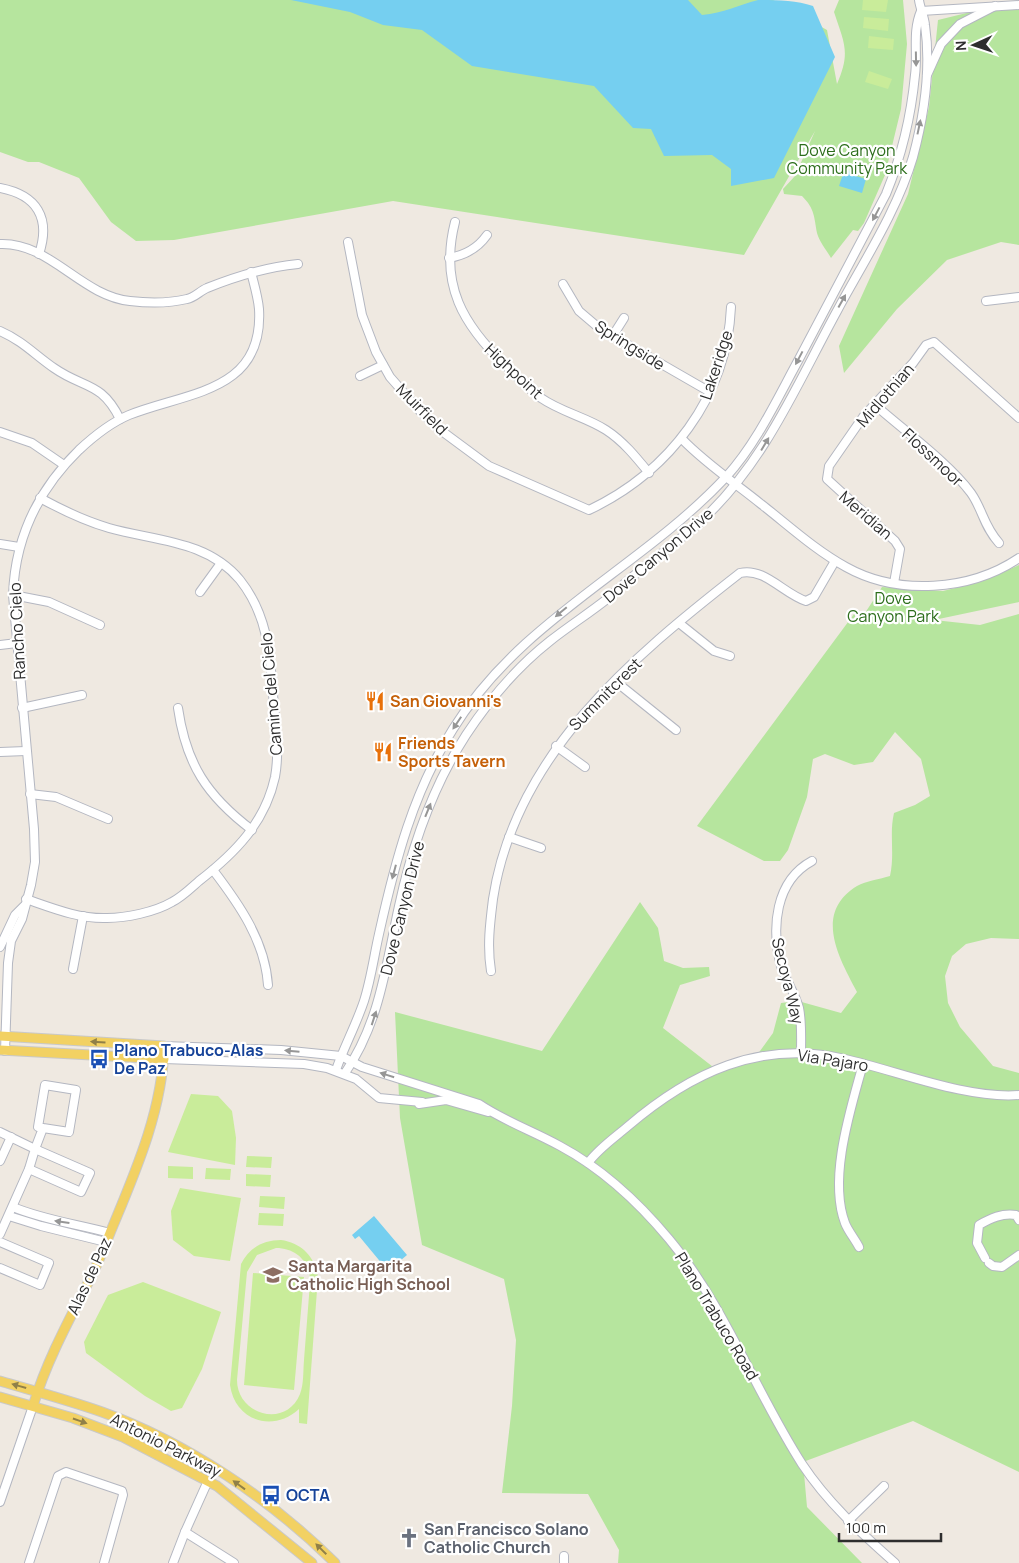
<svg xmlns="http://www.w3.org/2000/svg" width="1019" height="1563" viewBox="0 0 1019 1563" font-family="Manrope,sans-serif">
<rect width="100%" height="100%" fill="#efe9e1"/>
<g fill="#b6e59e">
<path d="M0,0H773L827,30L837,84C851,52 844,43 834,12L839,0H903L907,44L901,109L885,175L864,223L858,231L853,230L831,258C827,251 819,241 817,233C814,217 815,209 802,196L784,194L783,189L795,176L815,131L744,255L393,201L174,240L136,241L111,222L79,178L39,162H28L0,152Z"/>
<polygon points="1019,3 1019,245 1001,242 947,260 897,309 844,373 839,346 908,194 929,107 938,20 995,6"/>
<path d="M1019,565V602L934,620L980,625L1019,614V939L991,938L966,944L952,956L945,976L948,1003L960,1027L993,1066L1019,1073V1472L913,1421L803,1462L807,1507L862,1563H618L619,1550L588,1494L502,1493L512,1406L516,1340L504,1279L422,1245L400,1118L395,1012L542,1051L640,902L658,928L664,961L683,968L709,967L710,976L680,985L663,1028L717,1070L757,1055L773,1033L781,1003L798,1001L841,1013L857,992C839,958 813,913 857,886C866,881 880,879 890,876C895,854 889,834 894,813L915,805L930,796L921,759L895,732L873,762L854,765L825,754L813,759L807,797L788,850L780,861H764L697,826L854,614L865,613L882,587L943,591L980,582Z"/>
</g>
<g fill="#c9ec9a" fill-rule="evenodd">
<polygon points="863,0 888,0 886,12 862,10"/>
<polygon points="864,17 889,19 888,31 863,28"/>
<polygon points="869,36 894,39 893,50 868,48"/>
<polygon points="869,71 892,79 888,89 865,82"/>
<polygon points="191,1094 218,1096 232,1111 236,1138 235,1165 168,1152"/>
<polygon points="247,1156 272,1157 271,1168 246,1167"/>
<polygon points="168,1166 193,1167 193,1179 168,1178"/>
<polygon points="206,1168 231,1169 230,1180 205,1179"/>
<polygon points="246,1174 271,1175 270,1187 246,1186"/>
<polygon points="180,1188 241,1198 230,1261 194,1256 173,1240 171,1211"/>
<polygon points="260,1196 285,1197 284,1209 259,1207"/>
<polygon points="259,1213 284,1214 283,1226 258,1225"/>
<path d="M281,1240C302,1243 315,1257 318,1277L307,1424L299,1423V1409C273,1433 235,1421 230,1385L241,1264C249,1248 263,1240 281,1240ZM276,1248C296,1248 311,1262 310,1283C308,1308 306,1334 304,1360C303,1371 304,1384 300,1394C286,1429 237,1415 237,1380L247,1272L257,1255Z"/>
<polygon points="253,1273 304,1277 294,1390 244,1385"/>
<polygon points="143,1282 221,1312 202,1369 182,1408 171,1411 145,1396 86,1353 84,1342 108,1295"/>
</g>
<g fill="#75cff0">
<path d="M291,0H688L702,15C724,13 738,5 758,0C776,0 796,0 813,6L835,57L774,178L731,186V169L712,155L664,156L651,129L633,128L594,86L472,66L422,30L383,25L350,12Z"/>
<polygon points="848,169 852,175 866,179 862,193 839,186 844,171"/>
<polygon points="374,1216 407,1255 388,1271 359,1236 355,1239 352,1235"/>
</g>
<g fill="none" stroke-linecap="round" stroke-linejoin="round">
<defs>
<g id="minor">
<polyline points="921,11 1019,5"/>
<polyline points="927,75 941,44 960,24 995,6"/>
<path d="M0,188C37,195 51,218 39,254"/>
<path d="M455,222C439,285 463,325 507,367C518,377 529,390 541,398C561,412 586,417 606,430C623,441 636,457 649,473"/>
<path d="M348,242L362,315L376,352L390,377L419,410L439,429L489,466L589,510C669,472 727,397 731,307"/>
<path d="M0,244C50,242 81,296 130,301C147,303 170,303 187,299C194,298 200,291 207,288C237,276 266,267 298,264"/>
<path d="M449,258C466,255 478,248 487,235"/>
<polyline points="563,284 579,311 599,328 710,392"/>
<polyline points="986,301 1019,297"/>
<path d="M0,331C23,341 35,355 54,368C84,389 101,381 120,419"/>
<polyline points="612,337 624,318"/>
<polyline points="360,376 383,365"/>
<path d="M874,404C902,429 949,463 971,493C983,510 983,525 999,543"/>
<polyline points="0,432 32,443 64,465"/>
<path d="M682,439C705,463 735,483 761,504C788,525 815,550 846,567C898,596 970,591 1019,558"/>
<polyline points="0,544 19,547"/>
<polyline points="894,583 900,549 895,541 827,479 829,466 863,417 913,363 926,345 934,342 1019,418"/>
<polyline points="200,592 221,563"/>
<polyline points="13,595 49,602 100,625"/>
<polyline points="679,623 714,651 730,656"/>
<polyline points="0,645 17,643"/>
<polyline points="615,681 676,730"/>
<polyline points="22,708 82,695"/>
<path d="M178,708C186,764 207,796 252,830"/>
<polyline points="556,746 585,767"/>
<polyline points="0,752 26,751"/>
<polyline points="30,794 56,797 108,819"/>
<polyline points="509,837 541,848"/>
<path d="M213,870C239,904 265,941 268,985"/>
<path d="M26,899C52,908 79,919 107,918C126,918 155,912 172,902C182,897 191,888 199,881C235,853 265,823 275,777C280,750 275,721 273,694C270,652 267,614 240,580C207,540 155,541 109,528C85,521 62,510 40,498"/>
<polyline points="0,947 15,915 24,906"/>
<polyline points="73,969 83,916"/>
<path d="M491,971C487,946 490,923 493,899C515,755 631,658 740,573C764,567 784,594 806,601L814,597L835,561"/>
<path d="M164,1046L281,1050L341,1056L362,1067L479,1104C504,1121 533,1131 560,1146C601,1168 639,1203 669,1239C725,1306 755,1391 802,1464C827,1502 861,1533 895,1563"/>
<path d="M5,1051L8,963L11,941L22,919L31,885L35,862L34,829L13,595C15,537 38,490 79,450C94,436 110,423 129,415C186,392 264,393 259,309C258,297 254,284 251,272"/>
<path d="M801,1054C801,1039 802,1023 799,1008C795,993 786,981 781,966C771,928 775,881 812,861"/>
<polyline points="164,1059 304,1064 327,1068 356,1079 379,1098 422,1102"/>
<path d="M336,1070C344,1047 356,1025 364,1001C371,979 374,956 379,934C395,862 413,792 453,729C522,618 640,569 726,477C757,443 777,399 799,359C828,304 857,249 886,194C902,155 911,117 915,75C918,53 912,32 921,11"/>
<path d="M345,1073C380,1022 386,965 399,906C412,846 433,786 466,735C489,700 517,667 550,641C569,626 588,614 607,599C615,593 622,585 631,578C653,559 678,542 700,522C764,464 796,386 837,311C864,261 897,211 913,157C924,116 931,67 925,25C924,16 920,8 919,0"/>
<polyline points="419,1104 446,1100 488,1112"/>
<polyline points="0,1132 35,1149 29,1169 0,1234"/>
<polyline points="0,1161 11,1137"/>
<path d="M588,1163C598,1149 614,1138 627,1127C690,1073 760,1039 845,1059C898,1071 965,1099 1019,1095"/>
<polyline points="29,1169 81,1192 90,1173 35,1149 43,1128 38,1127 45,1085 76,1090 69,1132 43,1128"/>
<path d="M13,1207C44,1220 77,1224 110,1233"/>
<polyline points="9,1216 41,1226 106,1242"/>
<polyline points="0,1242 49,1263 40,1285 0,1268"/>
<path d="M859,1247C855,1239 848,1231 845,1223C828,1178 851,1108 863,1064"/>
<path d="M985,1258L977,1243L979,1225C991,1218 1002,1213 1016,1215L1019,1220"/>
<polyline points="989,1263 993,1266 1002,1267 1019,1255"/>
<polyline points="0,1502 33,1406"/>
<polyline points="848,1521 884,1486"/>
<polyline points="185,1532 234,1563"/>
<polyline points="564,1556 564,1563"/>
<polyline points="29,1563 58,1476 66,1472 122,1491 123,1495 104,1563"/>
<polyline points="173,1563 185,1532 207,1483"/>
</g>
<g id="major">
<path d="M0,1036L164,1046C163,1106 138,1166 115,1221C107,1240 100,1259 91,1277C69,1320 47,1360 33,1406"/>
<polyline points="0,1050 164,1059"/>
<path d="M0,1381C34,1391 68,1400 102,1412C186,1442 272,1500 335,1563"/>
<polyline points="0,1397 73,1418 123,1437 217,1486 312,1563"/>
</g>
</defs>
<use href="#minor" stroke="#b4b7c1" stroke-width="10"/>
<use href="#major" stroke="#c9c9c9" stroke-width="11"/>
<use href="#minor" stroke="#fff" stroke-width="8"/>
<use href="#major" stroke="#f2d163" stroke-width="9"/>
</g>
<defs><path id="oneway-solid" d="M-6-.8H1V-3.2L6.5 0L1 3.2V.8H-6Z" transform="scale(1.25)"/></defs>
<g fill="#969696">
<use href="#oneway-solid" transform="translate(916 59) rotate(89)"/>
<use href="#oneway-solid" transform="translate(919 127) rotate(-78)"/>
<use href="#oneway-solid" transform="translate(876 214) rotate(118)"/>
<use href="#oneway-solid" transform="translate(842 301) rotate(-61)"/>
<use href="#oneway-solid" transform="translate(799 358) rotate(118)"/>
<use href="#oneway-solid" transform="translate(765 444) rotate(-59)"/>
<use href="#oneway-solid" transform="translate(561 612) rotate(140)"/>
<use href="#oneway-solid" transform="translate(457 723) rotate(124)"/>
<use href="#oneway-solid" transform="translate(428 810) rotate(-68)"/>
<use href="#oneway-solid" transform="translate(394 872) rotate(105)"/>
<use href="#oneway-solid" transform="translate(374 1018) rotate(-72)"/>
<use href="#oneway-solid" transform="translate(292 1051) rotate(-175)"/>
<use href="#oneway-solid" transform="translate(387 1075) rotate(-163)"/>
<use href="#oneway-solid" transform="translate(62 1222) rotate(-172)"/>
</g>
<g fill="#908048">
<use href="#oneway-solid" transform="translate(98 1042) rotate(-177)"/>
<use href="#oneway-solid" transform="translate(19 1386) rotate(-164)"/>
<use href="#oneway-solid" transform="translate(80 1421) rotate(19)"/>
<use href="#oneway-solid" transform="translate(239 1485) rotate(-144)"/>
<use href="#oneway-solid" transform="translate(321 1549) rotate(-135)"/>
</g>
<defs>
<symbol id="restaurant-bare" viewBox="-9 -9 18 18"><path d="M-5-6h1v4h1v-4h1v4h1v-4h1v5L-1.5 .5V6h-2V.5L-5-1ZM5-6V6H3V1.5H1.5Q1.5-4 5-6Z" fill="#e8710a" stroke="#fff" stroke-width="2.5" paint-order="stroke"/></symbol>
<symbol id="bus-bare" viewBox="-9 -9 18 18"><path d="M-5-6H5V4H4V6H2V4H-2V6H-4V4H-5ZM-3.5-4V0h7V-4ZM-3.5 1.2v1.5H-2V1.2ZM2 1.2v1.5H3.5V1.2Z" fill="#1a4fb4" stroke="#fff" stroke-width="2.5" paint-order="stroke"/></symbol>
<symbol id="school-bare" viewBox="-9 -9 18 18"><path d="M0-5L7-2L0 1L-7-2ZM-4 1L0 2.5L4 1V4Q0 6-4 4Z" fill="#8d6e63" stroke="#fff" stroke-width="2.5" paint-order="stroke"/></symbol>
<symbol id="church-bare" viewBox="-9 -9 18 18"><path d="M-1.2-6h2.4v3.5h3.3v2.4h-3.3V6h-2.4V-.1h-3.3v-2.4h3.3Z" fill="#6b7280" stroke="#fff" stroke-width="2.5" paint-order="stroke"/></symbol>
</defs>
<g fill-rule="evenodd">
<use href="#restaurant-bare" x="361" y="687" width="28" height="28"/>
<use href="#restaurant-bare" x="369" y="738" width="28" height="28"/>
<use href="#bus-bare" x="85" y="1045" width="28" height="28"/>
<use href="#school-bare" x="259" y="1261" width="28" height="28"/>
<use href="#bus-bare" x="257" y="1481" width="28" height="28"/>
<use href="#church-bare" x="395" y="1524" width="28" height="28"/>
</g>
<g text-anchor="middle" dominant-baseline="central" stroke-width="4.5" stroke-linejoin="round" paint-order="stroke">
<g font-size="16" fill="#2c6e1b" stroke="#fff">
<text x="847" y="150">Dove Canyon<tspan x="847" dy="18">Community Park</tspan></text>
<text x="893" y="598">Dove<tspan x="893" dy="18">Canyon Park</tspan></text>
</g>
<g font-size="16" fill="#2e2e2e" stroke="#fff">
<text transform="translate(630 345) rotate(32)">Springside</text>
<text transform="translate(716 365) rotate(-72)">Lakeridge</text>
<text transform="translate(514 371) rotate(43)">Highpoint</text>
<text transform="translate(885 395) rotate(-49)">Midlothian</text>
<text transform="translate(422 409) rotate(45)">Muirfield</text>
<text transform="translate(933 457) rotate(43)">Flossmoor</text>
<text transform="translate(866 515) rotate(41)">Meridian</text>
<text transform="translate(658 555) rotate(-40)">Dove Canyon Drive</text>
<text transform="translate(17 631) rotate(-93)">Rancho Cielo</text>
<text transform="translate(271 694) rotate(-95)">Camino del Cielo</text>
<text transform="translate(605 694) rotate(-45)">Summitcrest</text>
<text transform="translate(402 908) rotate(-76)">Dove Canyon Drive</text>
<text transform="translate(788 981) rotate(76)">Secoya Way</text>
<text transform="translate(833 1060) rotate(9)">Via Pajaro</text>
<text transform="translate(89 1276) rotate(-65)">Alas de Paz</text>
<text transform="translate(717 1316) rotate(59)">Plano Trabuco Road</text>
<text transform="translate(166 1445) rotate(27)">Antonio Parkway</text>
</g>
<g font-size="16" font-weight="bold" fill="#c56008" stroke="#fff" text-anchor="start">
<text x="390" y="701">San Giovanni's</text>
<text x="398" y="743">Friends<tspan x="398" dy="18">Sports Tavern</tspan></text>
</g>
<g font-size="16" font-weight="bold" fill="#164399" stroke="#fff" text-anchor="start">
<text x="114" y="1050">Plano Trabuco-Alas<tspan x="114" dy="18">De Paz</tspan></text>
<text x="286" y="1495">OCTA</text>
</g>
<g font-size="16" font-weight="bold" fill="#785e54" stroke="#fff" text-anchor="start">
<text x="288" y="1266">Santa Margarita<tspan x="288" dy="18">Catholic High School</tspan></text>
</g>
<g font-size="16" font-weight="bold" fill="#5b616d" stroke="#fff" text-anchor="start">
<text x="424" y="1529">San Francisco Solano<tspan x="424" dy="18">Catholic Church</tspan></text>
</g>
</g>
<g transform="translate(974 45) rotate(267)" stroke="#ffffff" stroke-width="4" paint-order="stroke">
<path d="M0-4L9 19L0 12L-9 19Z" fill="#2e2e2e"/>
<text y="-8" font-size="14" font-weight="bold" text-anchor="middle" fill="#2e2e2e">N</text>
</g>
<path d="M839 1533v8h102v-8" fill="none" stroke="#2e2e2e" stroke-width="2.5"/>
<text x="846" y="1533" font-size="15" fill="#2e2e2e" stroke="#ffffff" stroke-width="4" paint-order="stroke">100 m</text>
</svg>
